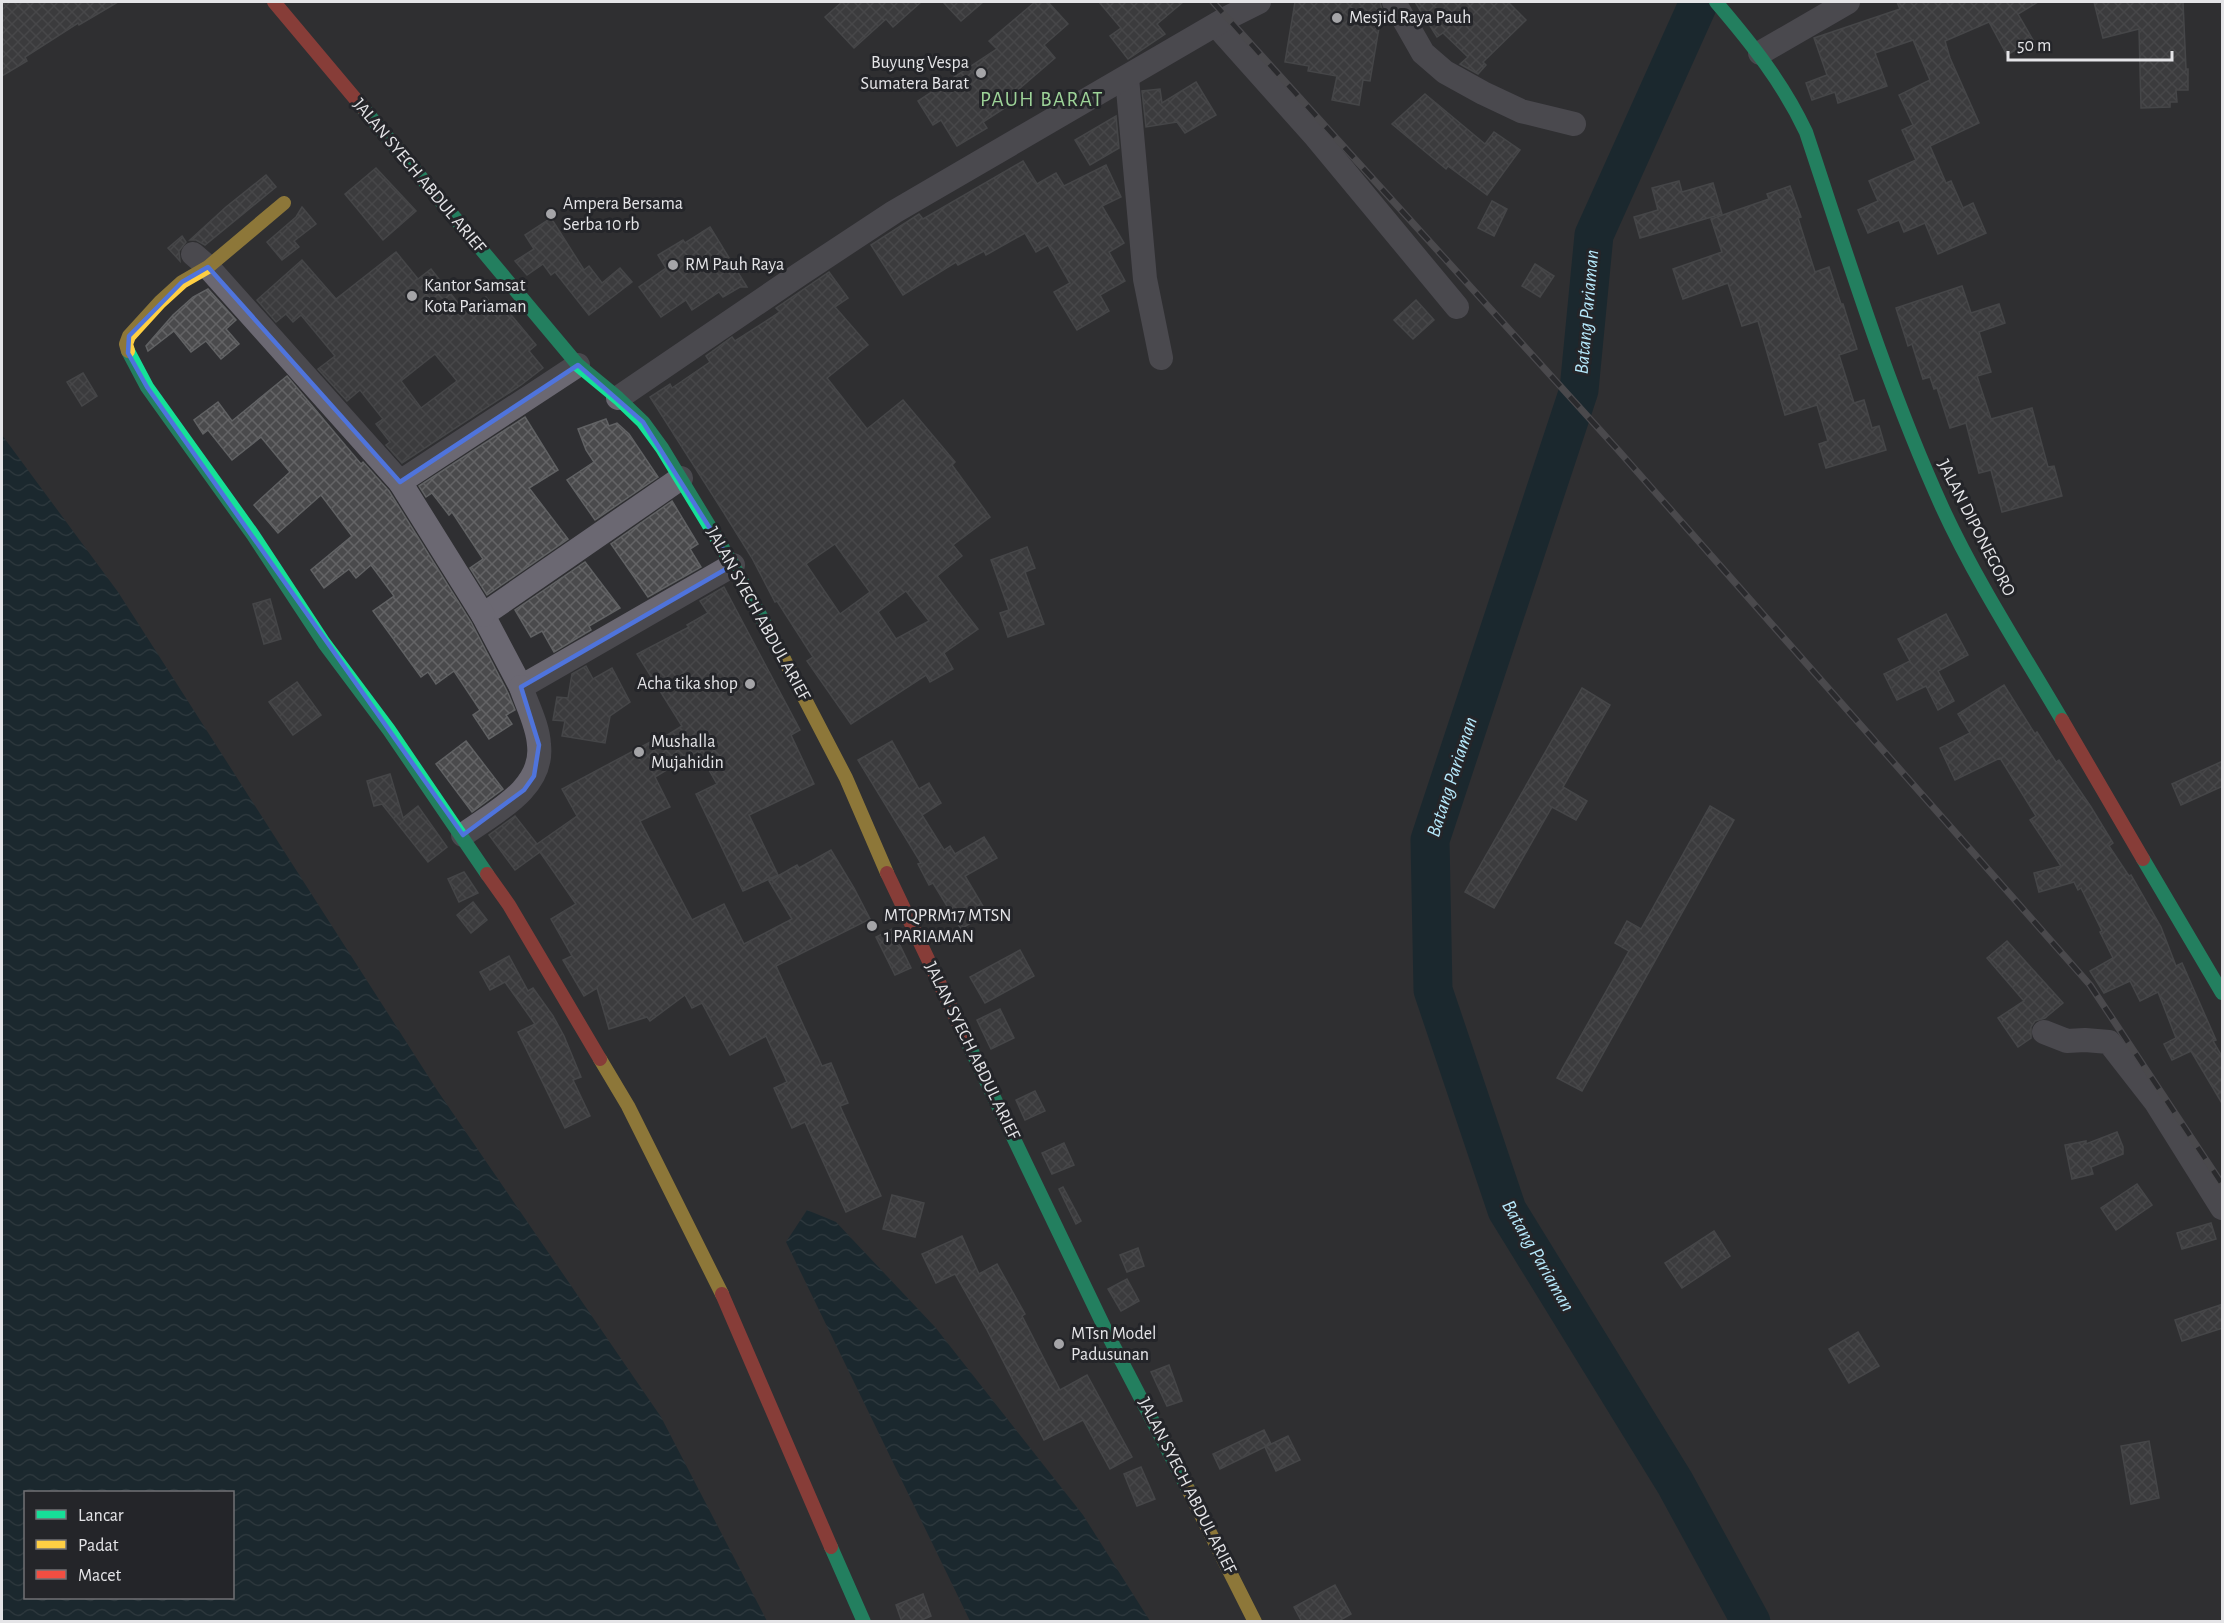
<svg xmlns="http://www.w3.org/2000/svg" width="2224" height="1623" viewBox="0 0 2224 1623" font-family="'Alegreya Sans',sans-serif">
<defs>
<pattern id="water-waves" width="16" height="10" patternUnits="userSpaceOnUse" patternTransform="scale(1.5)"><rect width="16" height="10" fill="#04202b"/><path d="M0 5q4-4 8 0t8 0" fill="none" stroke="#28404a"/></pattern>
<pattern id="building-cross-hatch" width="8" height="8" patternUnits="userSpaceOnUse" patternTransform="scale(1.5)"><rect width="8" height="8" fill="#4a4a4c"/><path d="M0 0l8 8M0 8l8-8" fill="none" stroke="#646466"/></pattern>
</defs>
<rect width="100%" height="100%" fill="#2f2f32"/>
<g fill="url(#water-waves)" fill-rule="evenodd">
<path d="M2,435L118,592L437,1090L661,1417L767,1621H2ZM26,1492H232V1598H26Z"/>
<polygon points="807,1210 836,1222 935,1327 1083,1515 1150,1621 970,1621 786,1242"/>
</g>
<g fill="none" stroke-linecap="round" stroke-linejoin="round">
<polyline stroke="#04202b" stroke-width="39" points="1699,2 1594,235 1579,390 1430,840 1433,990 1507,1210 1675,1483 1751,1622"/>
</g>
<g fill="url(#building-cross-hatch)" stroke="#616264" stroke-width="1.5" fill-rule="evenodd">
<polygon points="2,2 118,2 79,25 78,23 25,57 27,61 2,76"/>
<polygon points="842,2 921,2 893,27 886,19 854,48 825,17"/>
<polygon points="943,2 983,2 961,21"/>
<polygon points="1035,2 1048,2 1068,24 1044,45 1055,58 1013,94 1017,100 983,122 987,128 957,146 941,120 933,125 918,101 997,49 989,41"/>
<polygon points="1099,2 1183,2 1157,24 1165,34 1128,59 1110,36 1121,28"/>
<polygon points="1295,2 1380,2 1382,10 1370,81 1363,80 1359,105 1332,100 1337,76 1308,71 1309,66 1285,62"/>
<polygon points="1415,2 1508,2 1526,20 1483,62 1486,65 1478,74 1460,64 1468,57 1443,33 1437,37"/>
<polygon points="1897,2 2038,2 2018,14 2033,40 2007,55 1989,22 1945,41 1950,58 1979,123 1930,146 1946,183 1951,181 1963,208 1973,203 1986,233 1938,254 1925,223 1904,232 1899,220 1868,233 1858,210 1878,201 1869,181 1916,160 1902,130 1913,125 1899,95 1930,80 1913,40 1875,53 1887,86 1838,103 1835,92 1812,100 1806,83 1827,75 1814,38 1900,9"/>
<polygon points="2094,2 2183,2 2186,69 2188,69 2188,90 2176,90 2177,102 2170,102 2170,107 2141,108 2139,29 2103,38"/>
<polygon points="1196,82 1216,115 1185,133 1177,122 1146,127 1142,91 1160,89 1162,103"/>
<polygon points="1425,94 1485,144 1494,132 1520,150 1487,195 1448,166 1446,169 1392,124"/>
<polygon points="1116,116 1119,148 1090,165 1075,140"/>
<polygon points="1023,161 1037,184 1056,173 1064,186 1106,165 1121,197 1102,206 1124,243 1109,252 1125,281 1100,295 1109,311 1077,330 1054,292 1070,283 1048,245 1036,252 1025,233 986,255 984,251 958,265 956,262 903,295 871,245 919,214 923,219"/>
<polygon points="376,168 416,211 383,240 345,194"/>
<polygon points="266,175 276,187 205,245 196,240 190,240 226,207"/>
<polygon points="1679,181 1682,192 1713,183 1722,214 1640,238 1634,217 1658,210 1652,188"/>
<polygon points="1790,186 1801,217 1798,218 1815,272 1829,267 1841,304 1843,304 1857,349 1839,355 1854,403 1864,400 1872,428 1879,426 1886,450 1826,468 1819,444 1828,441 1817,405 1785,415 1758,321 1742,326 1728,283 1683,299 1673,269 1722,252 1711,219 1769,199 1767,194"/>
<polygon points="1492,201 1507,209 1494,236 1478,228"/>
<polygon points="302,207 316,224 294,241 299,247 282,260 267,242 296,217"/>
<polygon points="551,218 584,270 589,266 602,283 620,268 632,282 589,315 555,272 551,275 543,264 527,275 515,261 534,249 525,235"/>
<polygon points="710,227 747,287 740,287 723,297 719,292 692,310 686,300 661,317 639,287 666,268 658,255 683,240 685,243"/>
<polygon points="182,236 186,242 179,251 180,261 168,248"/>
<path d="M396,252L418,279L431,269L466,313L486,297L500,315L507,310L536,345L529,351L543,368L521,385L402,463L386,445L390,442L376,424L383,419L360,390L347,401L318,369L335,356L301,315L293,322L286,314L276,322L257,300L302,260L336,299ZM435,354L457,381L421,408L401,381Z"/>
<polygon points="1535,264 1554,276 1540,297 1522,286"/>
<path d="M829,272L848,298L835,307L868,345L827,378L867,429L903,400L955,462L952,465L990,517L953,545L962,556L937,576L978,629L944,653L953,669L930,682L926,675L851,724L807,661L813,657L777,601L775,602L752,558L724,513L650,397L670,384L672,388L710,362L706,356L732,337L735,341L780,312L776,308ZM835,544L870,592L840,614L806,564ZM906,591L929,621L896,639L878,612Z"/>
<polygon points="1962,286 1971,313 1999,304 2005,323 1979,332 1991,372 1977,376 1991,419 2032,408 2048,467 2054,466 2062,496 2002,512 1991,470 1979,473 1966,423 1950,428 1937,388 1934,389 1930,377 1923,379 1912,344 1908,346 1896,308"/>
<polygon points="208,289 236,320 226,329 239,344 221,359 206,341 191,352 174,331 148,351 146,346 173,315 193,297"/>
<polygon points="1416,300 1434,320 1413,339 1394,320"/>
<polygon points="83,373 97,396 82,406 67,382"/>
<polygon points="287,376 361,464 363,462 389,491 471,622 508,693 515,710 506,715 512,724 489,739 473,715 480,710 454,671 436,684 428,672 421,677 373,611 394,596 371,565 356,578 349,569 324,588 311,570 352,536 321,495 278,533 254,505 290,472 261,437 232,460 208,430 203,434 194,420 218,402 232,421"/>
<polygon points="525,417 558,470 529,488 568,539 487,595 470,568 483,559 452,512 449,515 432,493 426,497 419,486"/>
<polygon points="606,419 609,426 617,423 629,434 658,477 595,520 567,480 594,462 586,450 578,429"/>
<polygon points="672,501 698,544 690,549 701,567 648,597 611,544"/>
<polygon points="1027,547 1035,568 1025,572 1044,624 1008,637 1000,613 1009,610 991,560"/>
<polygon points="585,562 620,608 589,626 591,630 554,652 542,631 531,637 515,610"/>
<polygon points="724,587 800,730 791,735 814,784 749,815 778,875 743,891 696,794 717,784 698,751 655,777 670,807 640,821 692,920 724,904 744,944 792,919 769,881 797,865 799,868 831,850 854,888 870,919 776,966 822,1066 831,1063 848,1103 840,1106 881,1196 846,1212 805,1122 792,1128 774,1088 787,1082 766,1036 730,1055 702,1003 692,1008 685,995 650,1021 647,1017 609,1029 597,988 584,996 563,960 572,956 551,919 576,904 540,852 515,870 489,835 515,816 537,844 577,816 562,789 652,741 653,744 682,726 637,654 689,627 687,625 708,613 700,601"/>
<polygon points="270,599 281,639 264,644 253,604"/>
<polygon points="1946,614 1968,655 1938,671 1954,701 1938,710 1926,686 1897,700 1884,674 1910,661 1898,639"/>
<polygon points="586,666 593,679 612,668 630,702 610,716 605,743 562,736 565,721 553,720 557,697 568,698 572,674"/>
<polygon points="297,682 321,715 293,735 269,702"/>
<polygon points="2004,685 2035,734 2037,732 2056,762 2059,760 2091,807 2113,843 2109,846 2129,876 2131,875 2161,927 2176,966 2182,963 2216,1040 2213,1041 2223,1058 2223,1105 2191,1051 2172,1060 2164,1044 2176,1038 2158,992 2140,1001 2130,981 2104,993 2090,971 2113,958 2100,932 2102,931 2081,888 2078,890 2074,882 2039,892 2034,873 2061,866 2030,820 2036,816 2000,758 1955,780 1940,748 1970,733 1958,714"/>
<polygon points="1582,688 1610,705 1563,787 1587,801 1576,820 1552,807 1494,908 1465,892"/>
<polygon points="466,741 503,789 472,812 436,764"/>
<polygon points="892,741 919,789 929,783 941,803 922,815 944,850 950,846 955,854 984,837 997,858 965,876 987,913 961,929 933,883 929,885 918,864 921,863 858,760"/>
<polygon points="2223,761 2223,786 2181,805 2172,784"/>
<polygon points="390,774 403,818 418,806 447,847 428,862 382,804 374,806 367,781"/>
<polygon points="1710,806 1734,820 1582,1091 1557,1078 1629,951 1615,943 1627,921 1641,929"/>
<polygon points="464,872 478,893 459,902 448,879"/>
<polygon points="473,902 487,920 471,933 457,915"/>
<polygon points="892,929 911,968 895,975 876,937"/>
<polygon points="2007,941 2063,1003 2045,1018 2035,1021 2031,1027 2031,1038 2018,1047 1998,1018 2024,1001 1987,958"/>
<polygon points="1020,950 1034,976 985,1003 970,977"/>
<polygon points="509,956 528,991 533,988 553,1016 564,1036 581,1077 573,1080 590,1116 565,1128 518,1032 535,1024 505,982 490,990 480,972"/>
<polygon points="1000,1009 1014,1038 991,1049 977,1020"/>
<polygon points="1035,1091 1045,1111 1025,1120 1016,1100"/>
<polygon points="2117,1132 2123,1147 2123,1154 2091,1167 2093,1174 2072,1179 2065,1145 2086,1141 2086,1144"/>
<polygon points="1064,1143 1074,1165 1052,1174 1042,1153"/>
<polygon points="2137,1184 2152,1205 2116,1230 2101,1208"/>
<polygon points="1063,1187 1081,1221 1076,1224 1059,1189"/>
<polygon points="892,1195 924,1203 915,1237 883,1229"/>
<polygon points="2211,1223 2216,1239 2182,1249 2177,1233"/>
<polygon points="1714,1231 1730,1256 1682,1288 1665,1263"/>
<polygon points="962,1236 979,1274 997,1264 1025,1314 1022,1316 1060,1390 1087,1375 1132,1457 1110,1469 1083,1420 1044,1440 987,1330 955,1274 936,1283 922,1254"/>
<polygon points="1138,1248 1144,1266 1127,1272 1120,1255"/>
<polygon points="1127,1279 1139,1301 1121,1311 1108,1289"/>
<polygon points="2223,1304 2223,1328 2182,1341 2175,1320"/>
<polygon points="1858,1332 1879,1366 1849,1383 1829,1349"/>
<polygon points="1169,1365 1182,1401 1167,1406 1151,1372"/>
<polygon points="1264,1430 1271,1444 1220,1469 1213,1454"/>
<polygon points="1288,1436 1300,1460 1276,1471 1265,1447"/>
<polygon points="2149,1441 2159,1498 2131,1504 2121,1446"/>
<polygon points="1141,1467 1155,1499 1137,1506 1124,1474"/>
<polygon points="1335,1585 1351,1614 1337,1622 1302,1622 1294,1607"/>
<polygon points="923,1594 931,1616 917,1622 902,1622 896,1605"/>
</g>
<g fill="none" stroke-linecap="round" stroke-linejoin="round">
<g stroke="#6b6872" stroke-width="24">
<polyline points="1394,2 1423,53 1445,72 1483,93 1521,111 1574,124"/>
<polyline points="1216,25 1316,137 1457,307"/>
<polyline points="1760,53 1848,2"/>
<polyline points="1127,78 1145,279 1161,358"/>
<polyline points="193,254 208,267 400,482"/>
<polyline points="618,398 800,274 894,212 1227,18 1259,2"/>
<polyline points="681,478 483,615 521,687 733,565"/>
<polyline points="483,615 400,482 578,365"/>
<path d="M463,835C493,813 544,789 539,745C538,725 527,705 521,687"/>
<polyline points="2044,1032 2067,1041 2085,1040 2109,1042 2155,1101 2222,1208"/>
</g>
<g stroke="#16e098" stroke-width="14">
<path d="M1716,2C1751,43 1783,83 1806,132C1848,258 1887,386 1942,507C1976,581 2021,650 2062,720"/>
<polyline points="363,108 578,365 618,398 643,422 662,448 733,565 784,659"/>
<polyline points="128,351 147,387 253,535 324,643 389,730 487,874"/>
<polyline points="2143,859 2222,993"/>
<polyline points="964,1035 1110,1339 1188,1489"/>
<polyline points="831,1547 864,1622"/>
</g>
<g stroke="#ffcf43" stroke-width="14">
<polyline points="128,351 126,344 129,336 160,302 182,282 208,267 284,203"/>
<polyline points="784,659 846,778 887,873"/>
<polyline points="600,1059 628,1106 722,1294"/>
<polyline points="1188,1489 1255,1622"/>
</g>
<g stroke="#f24e42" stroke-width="14">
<polyline points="274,2 363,108"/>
<polyline points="2062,720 2143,859"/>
<polyline points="887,873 964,1035"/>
<polyline points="487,874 509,905 600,1059"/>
<polyline points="722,1294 831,1547"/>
</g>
<defs>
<polyline id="rail" points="1213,2 1618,450 2090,985 2222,1184"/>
</defs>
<use href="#rail" stroke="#6a686e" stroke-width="7"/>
<use href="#rail" stroke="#242529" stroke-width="4.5" stroke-dasharray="14" stroke-linecap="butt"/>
</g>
<path d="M0 0H2224V1623H0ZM208,267L400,482L578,365L643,422L733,565L521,687L539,745L534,776L524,790L463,835L147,387L128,353L129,336L182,282Z" fill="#2f2f32" fill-opacity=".55" fill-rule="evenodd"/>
<path fill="none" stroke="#4f74dc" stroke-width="4.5" stroke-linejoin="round" d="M208,267L400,482L578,365L643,422L733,565L521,687L539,745L534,776L524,790L463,835L147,387L128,353L129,336L182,282Z"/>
<g fill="#a5a5a8" stroke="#242529" stroke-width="2">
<circle cx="1337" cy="18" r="6"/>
<circle cx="981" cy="73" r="6"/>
<circle cx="551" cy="214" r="6"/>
<circle cx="673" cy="265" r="6"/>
<circle cx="412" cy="296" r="6"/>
<circle cx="750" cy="684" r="6"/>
<circle cx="639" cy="752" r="6"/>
<circle cx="872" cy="926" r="6"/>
<circle cx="1059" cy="1344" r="6"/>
</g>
<g text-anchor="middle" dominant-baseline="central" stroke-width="6" stroke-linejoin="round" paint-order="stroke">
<g font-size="18" fill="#e4e4e7" stroke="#242529" text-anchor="start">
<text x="1349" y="18">Mesjid Raya Pauh</text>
<text x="969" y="63" text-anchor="end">Buyung Vespa<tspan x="969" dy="21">Sumatera Barat</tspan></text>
<text x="563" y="204">Ampera Bersama<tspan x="563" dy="21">Serba 10 rb</tspan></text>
<text x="685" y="265">RM Pauh Raya</text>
<text x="424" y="286">Kantor Samsat<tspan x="424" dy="21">Kota Pariaman</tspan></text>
<text x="738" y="684" text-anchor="end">Acha tika shop</text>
<text x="651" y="742">Mushalla<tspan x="651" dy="21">Mujahidin</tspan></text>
<text x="884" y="916">MTQPRM17 MTSN<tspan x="884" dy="21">1 PARIAMAN</tspan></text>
<text x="1071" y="1334">MTsn Model<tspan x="1071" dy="21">Padusunan</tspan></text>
</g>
<g font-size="18" fill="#e4e4e7" stroke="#242529">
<text transform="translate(419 176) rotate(50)">JALAN SYECH ABDUL ARIEF</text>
<text transform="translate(1976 528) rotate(63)">JALAN DIPONEGORO</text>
<text transform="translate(758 614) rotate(61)">JALAN SYECH ABDUL ARIEF</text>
<text transform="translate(972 1051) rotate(64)">JALAN SYECH ABDUL ARIEF</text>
<text transform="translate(1187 1486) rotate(63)">JALAN SYECH ABDUL ARIEF</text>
</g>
<g font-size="20" font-style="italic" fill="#b6e8fb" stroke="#242529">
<text transform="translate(1587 312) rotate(-85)">Batang Pariaman</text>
<text transform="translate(1452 777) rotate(-72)">Batang Pariaman</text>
<text transform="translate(1538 1256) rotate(60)">Batang Pariaman</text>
</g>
<g font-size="21" letter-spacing="1.5" fill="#9dd398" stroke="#242529">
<text x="1042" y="99">PAUH BARAT</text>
</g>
</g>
<rect width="2224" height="1623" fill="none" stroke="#e4e4e7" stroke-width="6"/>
<rect x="24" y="1491" width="210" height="108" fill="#242529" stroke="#717175" stroke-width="1.5"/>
<rect x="36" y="1510" width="30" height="9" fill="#16e098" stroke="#717175" stroke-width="1.5"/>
<text x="78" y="1521" font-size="18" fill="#e4e4e7">Lancar</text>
<rect x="36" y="1540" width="30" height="9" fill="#ffcf43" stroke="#717175" stroke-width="1.5"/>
<text x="78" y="1551" font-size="18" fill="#e4e4e7">Padat</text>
<rect x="36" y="1570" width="30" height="9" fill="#f24e42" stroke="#717175" stroke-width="1.5"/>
<text x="78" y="1581" font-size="18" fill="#e4e4e7">Macet</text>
<path d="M2008 51v9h164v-9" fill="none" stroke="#e4e4e7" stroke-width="3"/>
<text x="2017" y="51" font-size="18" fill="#e4e4e7" stroke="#242529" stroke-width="4.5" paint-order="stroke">50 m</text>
</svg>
